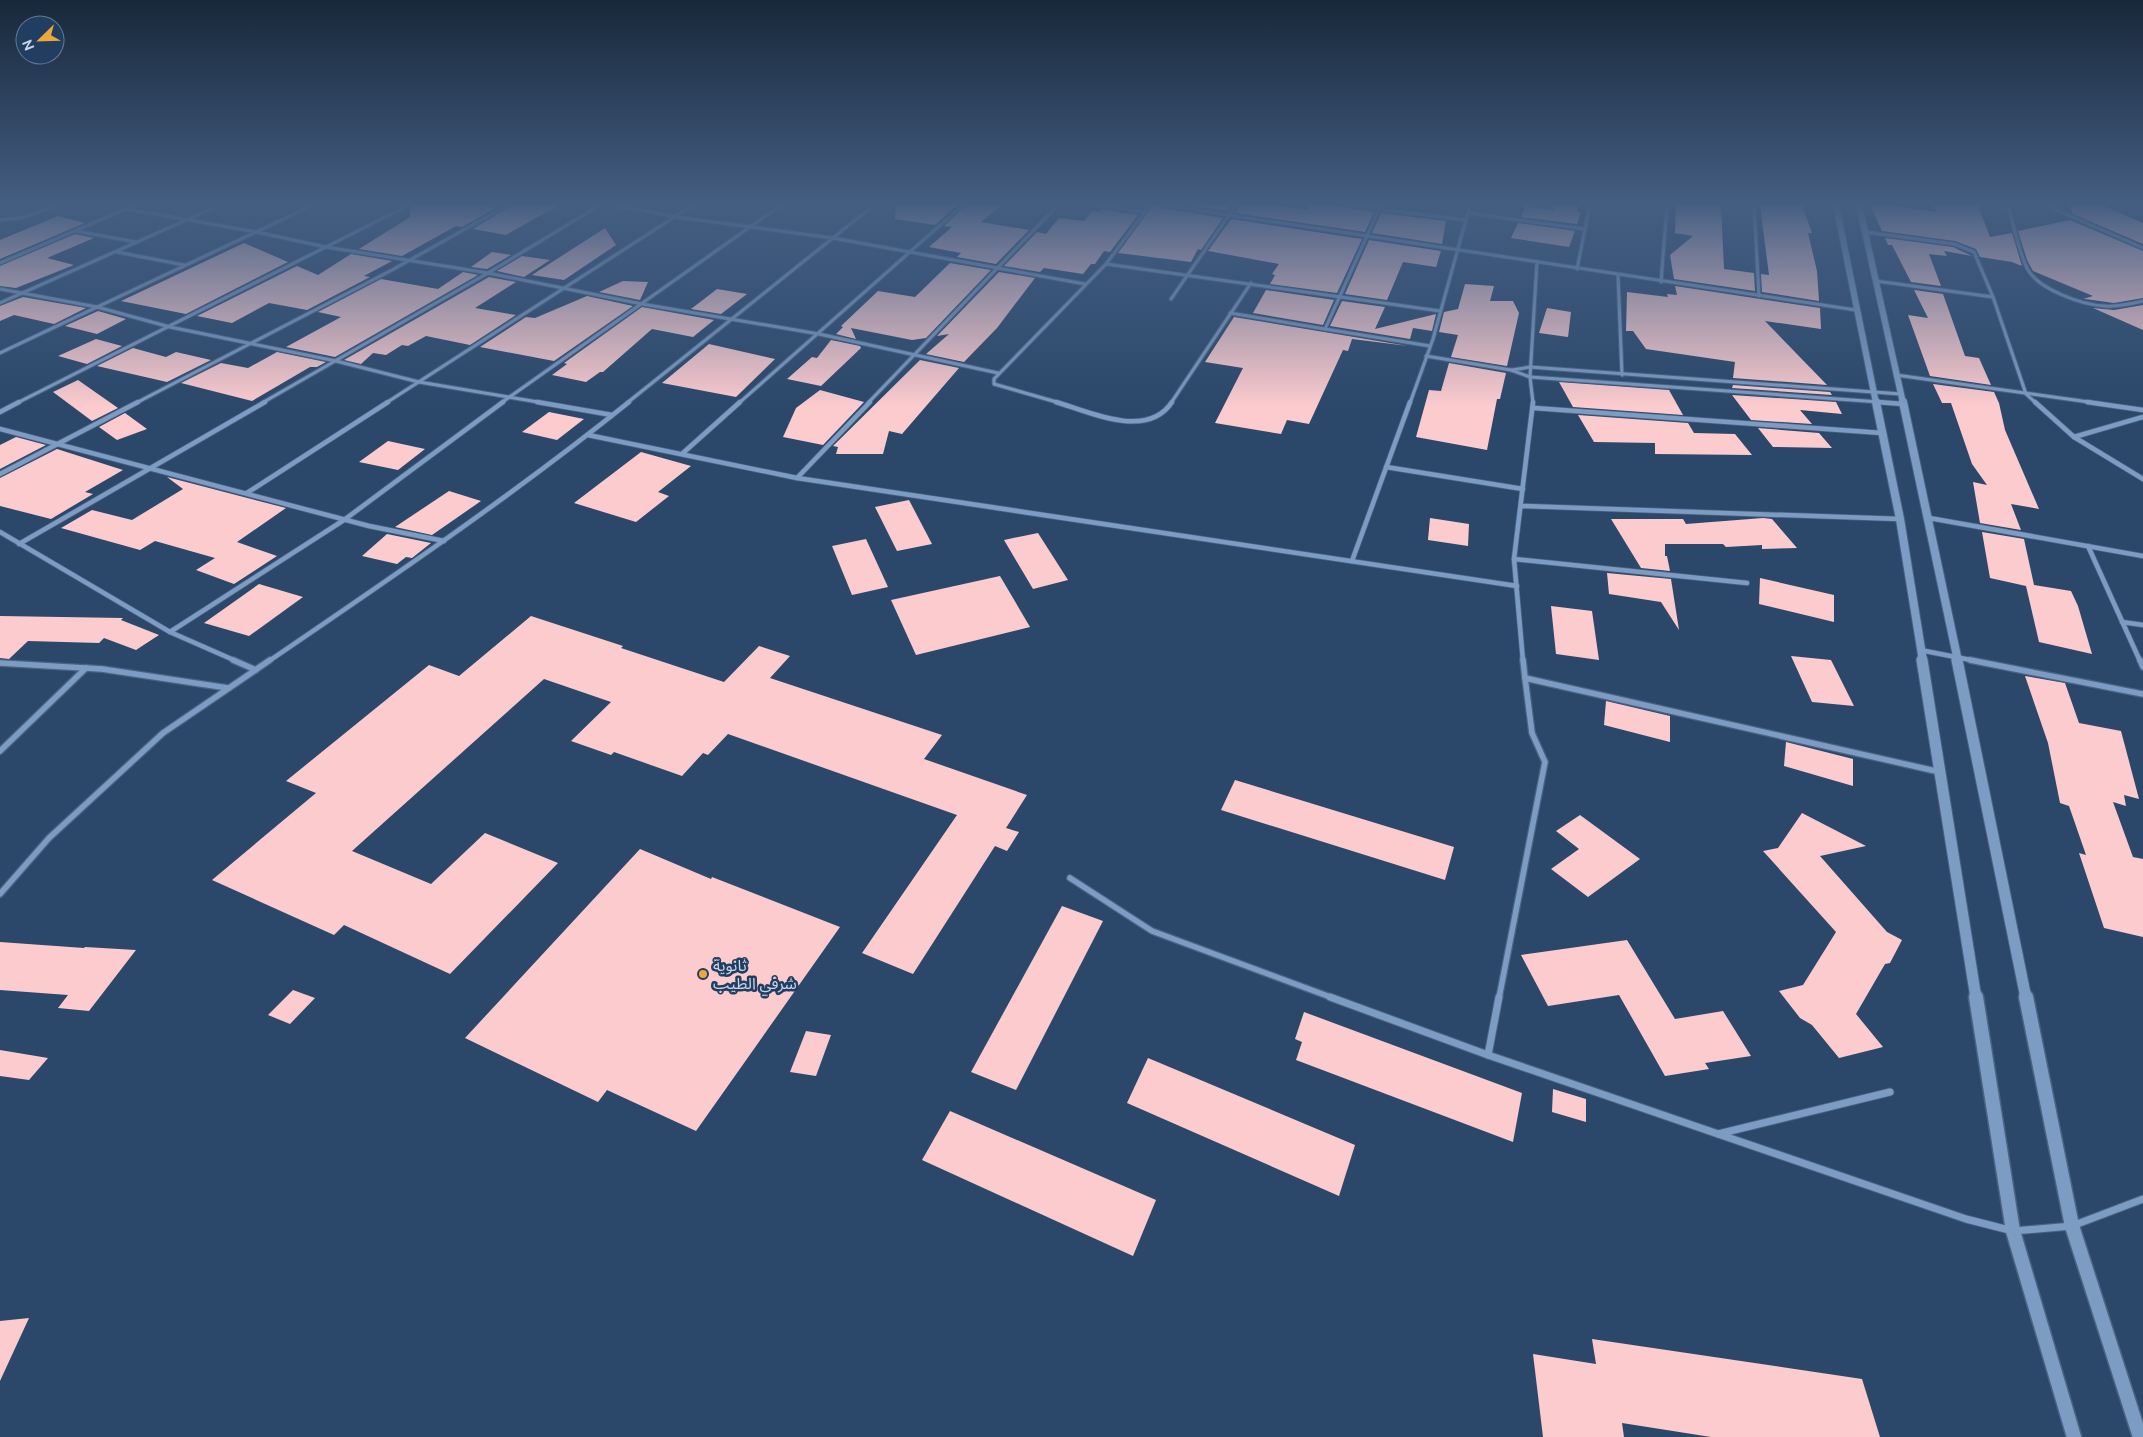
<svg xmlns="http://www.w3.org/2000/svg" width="2143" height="1437" viewBox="0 0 2143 1437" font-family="Ubuntu,'Noto Sans Arabic',sans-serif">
<rect width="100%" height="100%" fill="#2b486b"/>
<g fill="#fccbce">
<polygon points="412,205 479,205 496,208 462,227 456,226 402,256 359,249 410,217 410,208"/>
<polygon points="512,205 559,205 506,235 473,229"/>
<polygon points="896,205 957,205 935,225 895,219"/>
<polygon points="966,205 1002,205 981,222 1029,230 996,264 957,257 961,253 929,247 952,227 944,226"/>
<polygon points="1153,205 1159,205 1161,208 1223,218 1201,250 1198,249 1191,262 1118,253"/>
<polygon points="1188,205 1231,205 1227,211"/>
<polygon points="1239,205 1275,205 1308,210 1311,205 1331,205 1374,212 1365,232 1235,213"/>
<polygon points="1553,205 1578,205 1577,212 1581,212 1577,224 1521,217 1526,206 1553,211"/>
<polygon points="1676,205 1721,205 1724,269 1754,273 1755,291 1674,279 1670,255 1693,236 1675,233"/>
<polygon points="1760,205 1802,205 1812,233 1808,233 1817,271 1819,301 1762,292 1761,274 1769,275"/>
<polygon points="1870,205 1890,205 1936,212 1934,205 1978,205 1990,237 2012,233 2022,266 2012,262 1980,257 1976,249 1955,241 1882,231"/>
<polygon points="2070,205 2101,205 2143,223 2143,244 2073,214"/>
<polygon points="1101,209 1138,215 1110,252 1104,251 1095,264 1091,264 1083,274 1044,268 1040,272 1004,266 1037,232 1046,234 1059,218 1084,221 1092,211 1099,212"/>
<polygon points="1381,213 1446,221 1442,244 1372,233"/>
<polygon points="58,216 85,223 0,259 0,240"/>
<polygon points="1231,219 1362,239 1337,293 1270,284 1275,275 1272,274 1279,264 1208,251"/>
<polygon points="2070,220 2143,251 2143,298 2114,303 2085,299 2083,299 2093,296 2033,271 2027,260 2018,231"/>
<polygon points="1518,223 1575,231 1569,247 1511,238"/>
<polygon points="605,228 616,245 564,280 532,275"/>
<polygon points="75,234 94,238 47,258 74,265 16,288 0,286 0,266"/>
<polygon points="1885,238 1953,247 1972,256 1944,251 1947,256 1929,254 1941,286 1911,282 1892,245 1888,245"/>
<polygon points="1369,240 1441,251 1440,254 1436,267 1403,262 1387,300 1345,294"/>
<polygon points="244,243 288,262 186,314 121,301"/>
<polygon points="492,252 511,255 487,269 471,267"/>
<polygon points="351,254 392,261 364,276 370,277 307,310 269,303 232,323 197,316 297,266 318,275"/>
<polygon points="522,256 550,260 524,277 497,271"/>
<polygon points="950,263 991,270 926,338 912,340 851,328 856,339 836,334 843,327 841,326 878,291 915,297"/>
<polygon points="463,272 478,275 335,357 286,347 341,317 318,312 381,279 438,289"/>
<polygon points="999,272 1035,278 997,328 964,362 926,354 949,334 937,336"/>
<polygon points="489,277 516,282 475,308 516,315 470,345 426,336 408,346 402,345 386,355 373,353 361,364 344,360"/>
<polygon points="623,281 648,282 640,300 599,292"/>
<polygon points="1465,284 1494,286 1490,301 1513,301 1519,313 1507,366 1451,357 1458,335 1439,332 1444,312 1458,309"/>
<polygon points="1675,286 1820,308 1821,329 1765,321 1827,385 1733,378 1735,362 1646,349 1633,331 1626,331 1627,292 1668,297 1667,294 1677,295"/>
<polygon points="717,289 747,294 721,314 691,309"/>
<polygon points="1266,290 1334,300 1323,325 1253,313"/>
<polygon points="1914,290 1943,294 1965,356 1979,358 1991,385 1930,376 1908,315 1928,318"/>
<polygon points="587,296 633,306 554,361 480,347 526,317 535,318"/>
<polygon points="23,297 86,308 54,324 14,315 0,321 0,306"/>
<polygon points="1342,301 1385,307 1375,329 1436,314 1432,331 1413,328 1410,339 1330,326"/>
<polygon points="2143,305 2143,330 2093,308 2114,310"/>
<polygon points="642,307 714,320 693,337 652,329 603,372 600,372 586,382 552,375 567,364 564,363"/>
<polygon points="1547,308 1571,312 1568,337 1539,333"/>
<polygon points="98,311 126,319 97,334 65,326"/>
<polygon points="1234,317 1408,346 1352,339 1348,351 1343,350 1309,424 1287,420 1281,434 1215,423 1243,368 1205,362"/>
<polygon points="96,339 122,346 87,364 58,356"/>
<polygon points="831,340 860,346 861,348 821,386 787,379 812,357 817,358"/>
<polygon points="709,344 775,359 736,397 662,383"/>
<polygon points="133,348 166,357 176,352 211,360 167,382 97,366"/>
<polygon points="277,352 326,362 317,367 310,367 252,401 181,383 221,363 248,368"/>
<polygon points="920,360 959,368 902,434 889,431 883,454 836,454 838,447 833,446"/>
<polygon points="1449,363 1506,373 1500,399 1497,399 1487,450 1416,437 1429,390 1441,391"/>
<polygon points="78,380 118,408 92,421 53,392"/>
<polygon points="1559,382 1669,390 1683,415 1573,407"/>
<polygon points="1933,384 1994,392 1999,403 2005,430 2039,509 2011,504 2021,530 1980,523 1973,482 1987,485 1972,464 1951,403 1942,403"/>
<polygon points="1733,385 1830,392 1832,395 1732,388"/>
<polygon points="820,390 864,402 823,445 783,437 796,408"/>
<polygon points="1732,395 1836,402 1842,414 1800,410 1812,424 1751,420"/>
<polygon points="549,412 584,419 557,440 522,432"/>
<polygon points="125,413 147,429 117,440 99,427"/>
<polygon points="1578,415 1688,423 1694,433 1735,434 1752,455 1655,454 1655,443 1594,442"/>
<polygon points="1758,428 1819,433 1832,448 1773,447"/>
<polygon points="16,437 46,445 0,469 0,445"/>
<polygon points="388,441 425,449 398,470 359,462"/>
<polygon points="57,449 123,470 85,492 93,494 51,519 0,506 0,478"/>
<polygon points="641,452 691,466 658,492 669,496 636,522 574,503"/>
<polygon points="167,477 286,508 237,542 277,556 234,584 196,570 215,558 155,541 140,550 61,528 92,510 132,520 183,489"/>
<polygon points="449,491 481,501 432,535 395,527"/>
<polygon points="909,500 932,544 897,551 875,507"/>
<polygon points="1430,518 1469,524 1468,546 1428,540"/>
<polygon points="1763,518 1772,519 1797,548 1762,549 1762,545 1726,547 1723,544 1665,544 1665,556 1667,556 1670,571 1641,568 1611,519 1683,519 1686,524"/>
<polygon points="1982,532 2024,539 2034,585 2071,591 2078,606 2092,654 2039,642 2026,586 1990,578"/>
<polygon points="1038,533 1068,580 1033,589 1004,540"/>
<polygon points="387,534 431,543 412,558 406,557 397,564 362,556"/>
<polygon points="866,539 888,587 852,595 832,546"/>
<polygon points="1607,573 1671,579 1679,630 1661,602 1609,594"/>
<polygon points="1000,576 1030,627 916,655 891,600"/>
<polygon points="1760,578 1834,595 1834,622 1759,604"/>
<polygon points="259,584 303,597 249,636 204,623"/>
<polygon points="1551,606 1592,611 1599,660 1556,654"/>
<polygon points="0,616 123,618 121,620 159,635 136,650 104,638 99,643 28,641 9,659 0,658"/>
<polygon points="531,616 623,646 621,648 724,682 759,646 790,656 770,678 942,735 924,759 1027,795 1006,828 1019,832 1007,851 995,846 913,974 862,953 957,815 728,734 708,755 703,753 682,776 614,752 611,755 571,741 611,702 544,679 352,851 431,884 485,833 558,863 450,974 344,925 334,935 212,880 316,793 286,781 429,665 459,676"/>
<polygon points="1791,656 1831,660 1854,706 1812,702"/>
<polygon points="2025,676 2065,683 2079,723 2121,731 2139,799 2124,795 2126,806 2113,802 2133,857 2143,859 2143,937 2104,928 2079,853 2086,855 2069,806 2060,803 2048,743"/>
<polygon points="1606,701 1670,716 1670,742 1604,725"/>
<polygon points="1786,742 1853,759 1853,786 1784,766"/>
<polygon points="1235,780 1454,847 1445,880 1221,810"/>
<polygon points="1802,813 1866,846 1820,856 1887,932 1902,940 1890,963 1885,964 1856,1014 1883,1047 1839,1058 1812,1025 1800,1018 1779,991 1803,985 1836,932 1763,851 1778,848"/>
<polygon points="1580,815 1640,859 1588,897 1551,869 1579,849 1556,831"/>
<polygon points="640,849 711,879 712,877 840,927 696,1131 607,1090 598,1102 465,1038"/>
<polygon points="1062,906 1103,921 1016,1090 971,1072"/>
<polygon points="1627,940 1675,1019 1723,1011 1751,1056 1705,1063 1709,1069 1665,1076 1619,995 1548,1006 1521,955"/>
<polygon points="0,942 84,948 85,947 136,950 89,1011 58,1008 68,995 0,990"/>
<polygon points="293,990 315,998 290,1024 268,1015"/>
<polygon points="1304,1012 1522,1093 1513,1142 1296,1060 1302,1042 1295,1039"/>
<polygon points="806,1031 831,1035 816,1076 790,1072"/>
<polygon points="0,1050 48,1058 29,1080 0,1076"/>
<polygon points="1148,1058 1355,1145 1339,1196 1127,1103"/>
<polygon points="1553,1089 1586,1099 1586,1122 1552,1112"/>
<polygon points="950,1111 1156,1200 1133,1256 922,1160"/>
<polygon points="29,1318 0,1381 0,1321"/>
<polygon points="1592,1339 1862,1379 1880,1437 1711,1437 1622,1423 1624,1437 1543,1437 1533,1354 1596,1364"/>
</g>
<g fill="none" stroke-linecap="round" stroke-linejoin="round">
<defs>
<g id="street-far3">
<polyline points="614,205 676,217 833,238 1085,284"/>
<polyline points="1095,205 1143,212"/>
<polyline points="1162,205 1856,310"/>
<polyline points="1346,205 1466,220"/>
<polyline points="1381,205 1325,329 1430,346"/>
<polyline points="1754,205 1759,296"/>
<path d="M2008,205C2013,223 2019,252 2027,268C2037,289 2082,305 2105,306C2117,307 2131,304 2143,301"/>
<polyline points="2045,205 2143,248"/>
<polyline points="127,209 256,232 326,247 488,273 642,304 819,334 998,373"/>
<polyline points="1468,213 1585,229"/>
<polyline points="0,220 21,218 58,205"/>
<polyline points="76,231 136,242"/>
<polyline points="1865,232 1954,244 1974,252 1993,297 2026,394 2036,403"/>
<polyline points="117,252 184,265"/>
<polyline points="0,263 135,205"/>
<polyline points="1106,264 1440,311"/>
<polyline points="1577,269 1590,205"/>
<polyline points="1618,275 1622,375"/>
<polyline points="1876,281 1993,297"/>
<polyline points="1661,282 1667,205"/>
<polyline points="0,289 97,307 170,327 336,361 419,382 544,403"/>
<polyline points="1171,299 1236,205"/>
<polyline points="0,303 220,205"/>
<polyline points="1230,313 1325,329"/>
<polyline points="0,353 313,205"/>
<polyline points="1426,356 1511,370 1530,377 1894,403"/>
<polyline points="1512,370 1530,367 1901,394"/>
<polyline points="1896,375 2096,403"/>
<polyline points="17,403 409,205"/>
<polyline points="136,403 392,270 508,205"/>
<polyline points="262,403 488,273 600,205"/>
<polyline points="386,403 693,205"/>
<polyline points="501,403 781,205"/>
<polyline points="627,403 874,205"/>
<polyline points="739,403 963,205"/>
<polyline points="868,403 1058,205"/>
<polyline points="1060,403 994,384 994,379 1106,264 1150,205"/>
<polyline points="1171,403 1251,283"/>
<polyline points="1410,403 1433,339 1470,205"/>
<polyline points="1533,403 1530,377 1537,262"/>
</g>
<g id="street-far2">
<polyline points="537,402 612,415"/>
<path d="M1056,402C1090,412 1147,440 1172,402"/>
<polyline points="1877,402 1903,404"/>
<polyline points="2035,402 2074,437 2143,479"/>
<polyline points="2087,402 2143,410"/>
<polyline points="1534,408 1882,433"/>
<polyline points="0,412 19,402"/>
<polyline points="0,429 369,526 444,541"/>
<polyline points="588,435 797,478 1517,586"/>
<polyline points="2074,437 2143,417"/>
<polyline points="683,453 740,402"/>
<polyline points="1386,467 1523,489"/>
<polyline points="0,474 138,402"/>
<polyline points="797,478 870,402"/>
<polyline points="247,493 388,402"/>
<polyline points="1521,506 1900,519"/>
<polyline points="1929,518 2143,556"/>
<polyline points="0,532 170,632 236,661"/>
<polyline points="19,544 265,402"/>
<polyline points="2088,546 2140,661"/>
<polyline points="1514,559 1747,583"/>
<polyline points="1352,561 1410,402"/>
<polyline points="2122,622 2143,625"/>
<polyline points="170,632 344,520 503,402"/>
<polyline points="1920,650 1976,661"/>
<path d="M269,661C391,578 513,495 629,402"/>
<polyline points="1523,661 1514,559 1533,402"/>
</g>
<g id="street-far1">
<polyline points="233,660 256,670"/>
<polyline points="1523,660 1525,678 1940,772"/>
<polyline points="1970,660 2143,694"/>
<polyline points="2140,660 2143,667"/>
<polyline points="0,663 102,669 228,688"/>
<polyline points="0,751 86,668"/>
<polyline points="1070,878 1152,931 1333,998"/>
<polyline points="0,894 49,838 163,733 270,660"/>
<polyline points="1499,998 1545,762 1532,733 1525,678"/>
</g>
<g id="street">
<polyline points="1330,997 1488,1055 1966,1219 2013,1231 2072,1226 2143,1199"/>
<polyline points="1488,1055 1499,997"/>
<polyline points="1718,1134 1890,1092"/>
</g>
<g id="secondary-far3">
<polyline points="1836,205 1876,403"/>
<polyline points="1859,205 1903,403"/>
</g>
<g id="secondary-far2">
<polyline points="1876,402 1900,519 1923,661"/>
<polyline points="1903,402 1958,661"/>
</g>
<g id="secondary-far1">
<polyline points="1922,660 1976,998"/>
<polyline points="1957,660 2026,998"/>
</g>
<g id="secondary">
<polyline points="1976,997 2013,1231 2074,1437"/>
<polyline points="2026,997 2072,1226 2140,1437"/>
</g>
</defs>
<use href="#street-far3" stroke="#4b6381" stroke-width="5"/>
<use href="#street-far2" stroke="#4b6381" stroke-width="6"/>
<use href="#street-far1" stroke="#4b6381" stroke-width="8"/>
<use href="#street" stroke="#4b6381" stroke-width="9"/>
<use href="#secondary-far3" stroke="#4b6381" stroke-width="8"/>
<use href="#secondary-far2" stroke="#4b6381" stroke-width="10"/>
<use href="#secondary-far1" stroke="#4b6381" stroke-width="13"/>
<use href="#secondary" stroke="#4b6381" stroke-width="17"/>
<use href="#street-far3" stroke="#7c9cc4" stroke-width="3"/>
<use href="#street-far2" stroke="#7c9cc4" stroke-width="4.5"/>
<use href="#street-far1" stroke="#7c9cc4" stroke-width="5.5"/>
<use href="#street" stroke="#7c9cc4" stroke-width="7"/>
<use href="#secondary-far3" stroke="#7c9cc4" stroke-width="6"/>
<use href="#secondary-far2" stroke="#7c9cc4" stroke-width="8"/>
<use href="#secondary-far1" stroke="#7c9cc4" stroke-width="11"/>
<use href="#secondary" stroke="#7c9cc4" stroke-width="14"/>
</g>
<linearGradient id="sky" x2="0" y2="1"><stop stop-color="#18283b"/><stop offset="0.5" stop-color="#445e82"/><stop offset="1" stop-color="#445e82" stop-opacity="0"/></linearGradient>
<rect width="2143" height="407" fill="url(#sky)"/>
<circle fill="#eda83b" stroke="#213d60" stroke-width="2" cx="703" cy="974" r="5"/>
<g text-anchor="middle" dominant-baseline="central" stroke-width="5" stroke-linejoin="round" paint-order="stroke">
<g font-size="16" fill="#c6d7ec" stroke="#213d60" text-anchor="start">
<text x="713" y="965">ثانوية<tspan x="713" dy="18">شرفي الطيب</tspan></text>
</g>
</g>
<g transform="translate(40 40) rotate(247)"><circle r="24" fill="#213d60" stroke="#637b98"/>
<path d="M0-4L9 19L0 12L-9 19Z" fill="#eda83b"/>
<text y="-8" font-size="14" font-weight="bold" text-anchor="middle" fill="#c6d7ec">N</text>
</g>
</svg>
